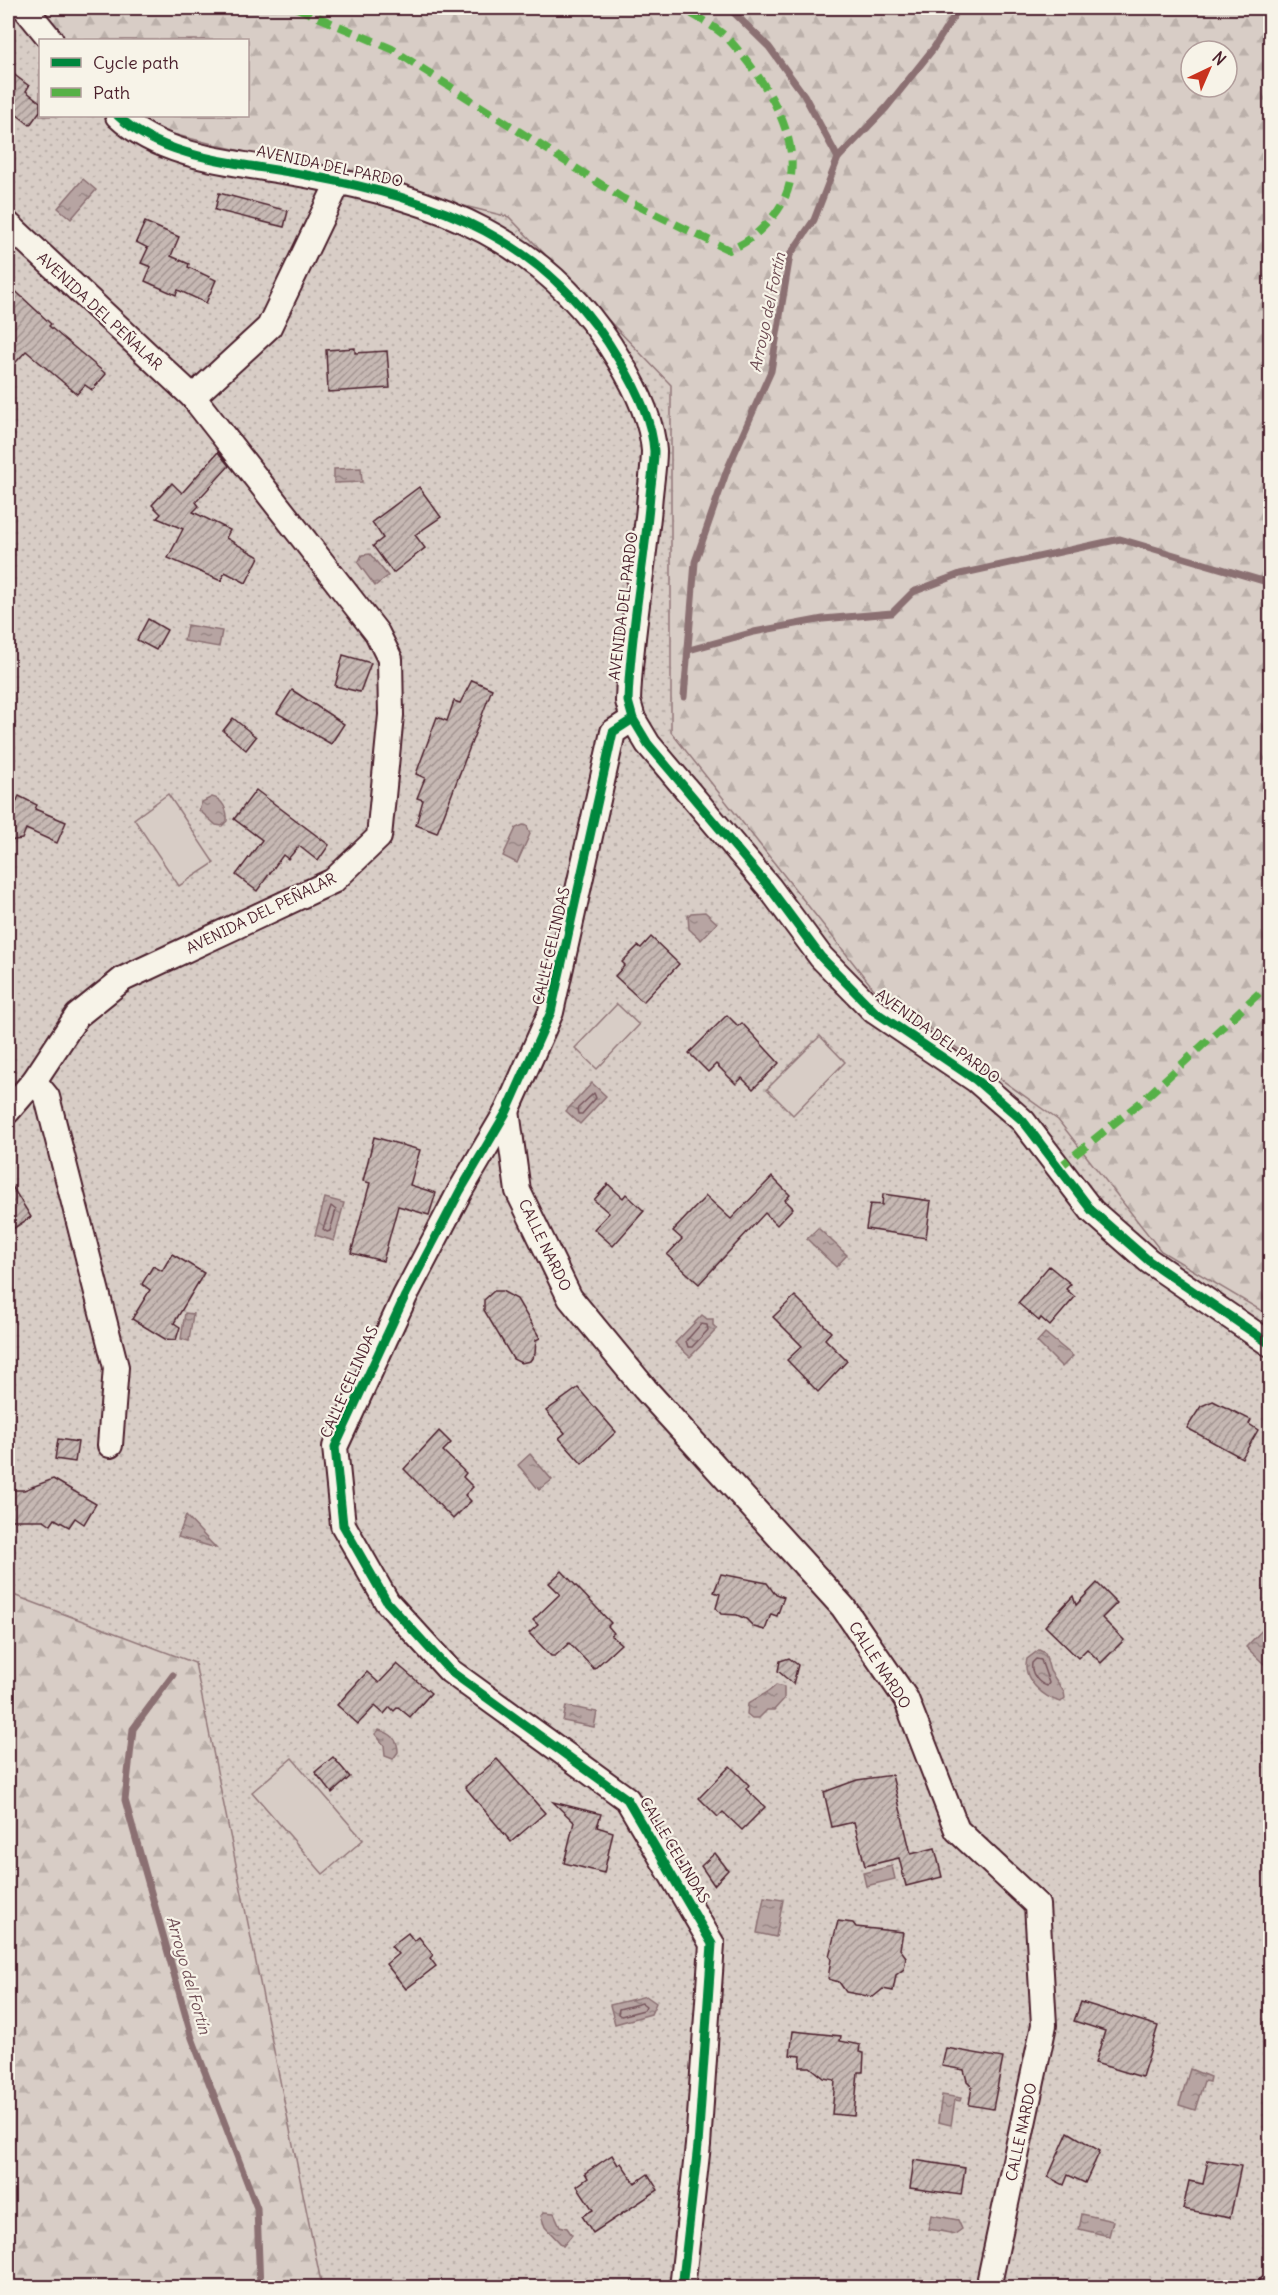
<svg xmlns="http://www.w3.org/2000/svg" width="1278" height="2295" viewBox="0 0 1278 2295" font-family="Delius,sans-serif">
<defs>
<pattern id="grass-dots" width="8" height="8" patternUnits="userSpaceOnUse" patternTransform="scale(1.5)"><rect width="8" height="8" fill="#d8cdc6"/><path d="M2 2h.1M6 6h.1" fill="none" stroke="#bbb0aa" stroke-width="1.8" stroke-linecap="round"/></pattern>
<pattern id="forest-firs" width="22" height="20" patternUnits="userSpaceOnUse" patternTransform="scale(1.5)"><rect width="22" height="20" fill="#d8cdc6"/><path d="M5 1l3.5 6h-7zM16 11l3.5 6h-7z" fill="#bbb0aa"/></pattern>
<pattern id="water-ripples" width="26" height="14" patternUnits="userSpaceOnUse" patternTransform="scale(1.5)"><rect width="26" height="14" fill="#b7a4a2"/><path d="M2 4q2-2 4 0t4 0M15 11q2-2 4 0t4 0" fill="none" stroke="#978584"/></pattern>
<pattern id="building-hatch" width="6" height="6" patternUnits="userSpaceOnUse" patternTransform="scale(1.5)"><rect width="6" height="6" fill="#c6b8b3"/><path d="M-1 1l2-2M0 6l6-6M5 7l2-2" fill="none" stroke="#a39592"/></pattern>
</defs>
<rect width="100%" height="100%" fill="#f0ebe0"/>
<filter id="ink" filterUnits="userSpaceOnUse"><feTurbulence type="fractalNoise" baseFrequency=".0167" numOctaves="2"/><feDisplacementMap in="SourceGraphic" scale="12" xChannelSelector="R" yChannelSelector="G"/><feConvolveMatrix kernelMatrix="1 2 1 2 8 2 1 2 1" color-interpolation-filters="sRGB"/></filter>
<g filter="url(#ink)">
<path fill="url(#grass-dots)" stroke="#917678" stroke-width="1.5" fill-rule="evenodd" d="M8,8H1270V2287H8ZM40,40H248V116H40ZM1191,51H1227V87H1191Z"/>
<g fill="url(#forest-firs)" stroke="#917678" stroke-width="1.5" fill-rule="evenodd">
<path d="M34,8H1270V1316L1161,1251L1058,1120L873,988L671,732V385L509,217L156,130L141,116H248V40H66ZM1191,51H1227V87H1191Z"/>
<polygon points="8,1593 195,1663 322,2287 8,2287"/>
</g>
<g fill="#d8cdc6" stroke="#917678" stroke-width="1.5">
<polygon points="168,794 214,863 179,886 134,819"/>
<polygon points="617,1004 639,1025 597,1069 575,1048"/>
<polygon points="820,1036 845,1062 793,1115 767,1089"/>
<polygon points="292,1758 363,1840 323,1874 252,1792"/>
</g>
<g fill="url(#water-ripples)" stroke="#8b6f72" stroke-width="1.5">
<polygon points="83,179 96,190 71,219 58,208"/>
<polygon points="361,468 362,482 334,483 334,469"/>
<polygon points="370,554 388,576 375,586 358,563 362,555"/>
<polygon points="187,625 222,631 219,647 184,641"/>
<path d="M212,797C223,799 228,811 227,821L222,826L216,825L199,810L202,802Z"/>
<polygon points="523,825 527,826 530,834 517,863 503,856 516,828"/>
<polygon points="705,912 717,923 701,940 689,929 688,916 691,913"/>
<polygon points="592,1083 606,1096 580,1124 566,1111"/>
<polygon points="325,1198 344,1203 334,1241 315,1235"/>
<polygon points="818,1228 847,1255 836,1267 807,1239"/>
<polygon points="185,1313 193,1314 189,1341 181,1339"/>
<polygon points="702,1315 707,1319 713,1319 713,1325 717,1329 690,1357 675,1343"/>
<polygon points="1045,1333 1073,1356 1062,1367 1037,1342"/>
<polygon points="530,1454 552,1480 539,1490 518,1465"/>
<polygon points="186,1516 216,1548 178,1537"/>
<polygon points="1270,1622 1270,1657 1264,1664 1246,1647"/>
<path d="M1039,1650L1045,1653L1050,1671L1064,1692L1065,1698L1061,1702C1044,1698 1021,1679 1027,1659Z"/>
<path d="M776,1685L784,1687V1699L774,1710H767L759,1718H752L747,1714L748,1704C758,1696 767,1695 776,1685Z"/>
<polygon points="566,1706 597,1712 594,1727 563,1721"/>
<path d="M379,1730C391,1733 398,1739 398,1752L393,1759L385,1756L384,1745L375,1734Z"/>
<polygon points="892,1866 895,1879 866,1886 863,1873"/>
<polygon points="764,1897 783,1900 776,1937 757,1933"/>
<polygon points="646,1996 656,2003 651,2014 615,2024 610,2005"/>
<polygon points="1190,2069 1210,2077 1209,2082 1204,2081 1195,2110 1179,2105"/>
<polygon points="942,2095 961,2098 960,2101 955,2100 951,2125 938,2122"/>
<polygon points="544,2212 554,2213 560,2226 567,2228 572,2235 563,2246 545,2227 541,2216"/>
<polygon points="1082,2214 1113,2221 1109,2236 1079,2229"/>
<polygon points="931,2215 958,2220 962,2229 955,2234 928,2229"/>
</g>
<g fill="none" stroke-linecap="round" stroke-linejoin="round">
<g stroke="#76545b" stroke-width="1.5">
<polygon points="594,1093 596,1098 582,1114 578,1114 577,1109"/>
<polygon points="331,1206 336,1210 330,1231 327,1232 323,1229"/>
<polygon points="701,1324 707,1325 708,1330 692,1347 688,1347 686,1341"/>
<path d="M1036,1659L1041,1660L1049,1683L1047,1686C1038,1683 1030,1673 1032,1663Z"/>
<polygon points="642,2003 646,2006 644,2010 621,2016 618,2014 619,2009"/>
</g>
<g stroke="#8b6f72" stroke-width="7">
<polyline points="729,8 769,47 804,95 838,158"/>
<polyline points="689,650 754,632 823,619 892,613 913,592 960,574 1120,539 1270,583"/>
<polyline points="684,697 695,562 727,470 771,371 790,255 814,220 838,158 886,108 933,49 959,8"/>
<polyline points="173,1675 133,1729 125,1800 192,2038 257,2208 260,2288"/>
</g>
</g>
<g fill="url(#building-hatch)" stroke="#4a1f2b" stroke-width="1.5">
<polygon points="8,70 29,86 26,91 40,102 40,111 30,125 12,111 8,117"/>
<polygon points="219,193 288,211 284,227 215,210"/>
<polygon points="145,222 179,237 171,256 189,264 188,267 216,280 206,303 178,290 176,295 145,281 151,267 141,263 148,248 136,242"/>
<polygon points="8,284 51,324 49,326 106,374 92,390 85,385 77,394 26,351 8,371"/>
<polygon points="355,348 355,353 387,351 390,388 328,392 326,350"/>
<polygon points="218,452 229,466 196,502 199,506 193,512 230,530 226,538 259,557 246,583 225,572 221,581 168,558 183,529 157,518 161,514 152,505 172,483 182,493"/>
<polygon points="419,487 441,517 415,535 425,548 393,573 373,546 383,538 372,522"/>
<polygon points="148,619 167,630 156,650 137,640"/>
<polygon points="343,655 371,663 360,692 335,686"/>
<polygon points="472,680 492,689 437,833 416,825 423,800 417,798 425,778 416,774 437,717 447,721 454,701 460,703"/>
<polygon points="292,690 344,724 331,744 277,713"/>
<polygon points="233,718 256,737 246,750 223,731"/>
<polygon points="256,790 329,845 318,861 299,846 288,859 283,855 257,891 236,875 262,840 234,819"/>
<polygon points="19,796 37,805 35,809 66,822 57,843 26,829 22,839 8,841 8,812 12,811"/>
<polygon points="651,937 679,964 643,1002 615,976 625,965 622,962 638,946 641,948"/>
<polygon points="727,1015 738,1026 742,1023 779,1063 753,1089 742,1078 736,1084 716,1064 708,1072 689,1053"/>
<polygon points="374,1137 420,1150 410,1185 436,1193 429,1215 398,1206 383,1261 351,1253 370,1183 363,1181"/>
<polygon points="772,1177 790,1195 785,1200 793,1208 777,1225 765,1213 699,1284 667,1255 682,1239 673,1231 706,1196 731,1219"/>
<polygon points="8,1180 31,1217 8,1232"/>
<polygon points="608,1184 623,1198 626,1194 644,1211 613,1246 594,1229 609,1213 594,1200"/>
<polygon points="883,1194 931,1201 926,1238 866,1229 870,1204 882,1205"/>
<polygon points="172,1254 204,1273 174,1323 180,1327 176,1340 165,1339 132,1319 150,1290 142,1284 153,1266 162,1271"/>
<polygon points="1049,1266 1071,1284 1066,1289 1075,1297 1050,1326 1041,1318 1039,1321 1018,1303"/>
<polygon points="494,1291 502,1291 517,1299 540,1338 536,1340 535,1354 530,1361 521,1363 513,1359 484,1310 484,1300"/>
<polygon points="795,1296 831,1332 825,1339 847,1361 818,1392 787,1360 802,1346 773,1317"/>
<polygon points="578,1388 616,1432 582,1464 559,1438 565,1433 546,1411"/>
<polygon points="1213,1401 1251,1420 1249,1424 1258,1430 1242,1458 1187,1428 1201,1406"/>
<polygon points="439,1431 451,1443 443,1451 466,1473 463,1477 473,1487 465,1495 471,1501 453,1519 404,1469"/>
<polygon points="58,1439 78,1442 75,1462 55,1459"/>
<polygon points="53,1479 96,1504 84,1524 75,1518 69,1527 55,1519 51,1525 44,1520 8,1520 8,1490 24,1490"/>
<polygon points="562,1571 611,1623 608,1626 614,1633 611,1635 621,1644 594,1669 569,1643 555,1656 551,1656 529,1633 538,1625 533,1620 560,1594 549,1583"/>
<polygon points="721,1574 767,1583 774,1593 784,1597 777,1616 771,1614 765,1630 754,1627 746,1619 737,1615 721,1614 716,1608 720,1594 714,1592"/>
<polygon points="1097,1583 1117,1603 1102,1618 1124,1640 1101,1663 1087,1649 1078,1658 1045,1626 1073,1596 1076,1605"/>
<polygon points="789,1658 798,1665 793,1684 778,1671 780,1661"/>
<polygon points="397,1664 431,1693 410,1717 398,1707 394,1711 390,1707 384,1714 375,1706 358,1724 337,1705 367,1672 379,1683"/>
<polygon points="333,1757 350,1777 332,1793 315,1772"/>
<polygon points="497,1759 545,1813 511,1842 465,1787"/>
<polygon points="730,1766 749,1785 746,1789 765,1807 742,1830 723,1812 718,1817 699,1798"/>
<polygon points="892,1775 911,1854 935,1848 942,1877 906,1886 899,1858 865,1866 854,1822 832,1827 824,1792 857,1780"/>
<polygon points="553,1802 601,1814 597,1827 613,1832 604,1873 564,1863 574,1822"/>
<polygon points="715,1853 728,1870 714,1885 701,1866"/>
<polygon points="838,1921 853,1923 856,1927 903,1932 900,1949 906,1957 904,1969 896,1975 893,1991 883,1989 873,1997 846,1992 839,1982 828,1979 831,1959 829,1956"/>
<polygon points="408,1933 414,1941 419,1937 433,1955 430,1958 436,1966 406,1989 386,1964 398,1954 391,1946"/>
<polygon points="1081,2002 1158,2026 1142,2077 1095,2063 1105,2031 1074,2021"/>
<polygon points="793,2031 841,2036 840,2041 860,2045 859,2052 864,2053 863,2072 858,2072 854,2116 832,2114 835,2080 824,2078 810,2067 800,2067 801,2056 790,2055"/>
<polygon points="946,2048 1003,2058 993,2109 969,2105 972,2086 967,2081 964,2070 942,2066"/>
<polygon points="1068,2132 1100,2151 1085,2183 1068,2175 1064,2185 1048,2177"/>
<polygon points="612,2155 618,2165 621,2163 635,2183 648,2174 658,2190 593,2233 582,2216 593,2210 577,2186 588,2178 585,2173"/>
<polygon points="914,2160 965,2168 961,2195 910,2188"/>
<polygon points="1208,2160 1241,2166 1230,2218 1183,2209 1189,2181 1203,2184"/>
</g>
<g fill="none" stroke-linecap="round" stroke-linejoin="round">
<defs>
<g id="minor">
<polyline points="25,8 51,40"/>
<path d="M118,116C166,161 244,163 306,175C437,199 548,239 619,360C635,386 652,420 654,451C654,469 650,488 649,507C643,571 630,636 628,701L633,719L648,744L769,887L821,957L874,1011L976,1080L1023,1121L1092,1211L1149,1261L1270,1344"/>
<polyline points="8,224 193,397 377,633 390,659 391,715 379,837 333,881 123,979 77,1016 34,1081 8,1111"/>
<polyline points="193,397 269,327 339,181"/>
<polyline points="633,719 613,732 551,1012 507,1111 460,1191 405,1296 335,1447 343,1525 387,1602 450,1671 627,1799 712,1944 698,2145 682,2288"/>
<polyline points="34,1081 47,1097 116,1367 110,1445"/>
<polyline points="507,1111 518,1191 570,1298 645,1389 843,1607 906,1699 957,1830 1037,1905 1044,2025 988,2288"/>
<polyline points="1270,2288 1270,2287"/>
</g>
</defs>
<use href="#minor" stroke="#4a1f2b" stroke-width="28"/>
<use href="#minor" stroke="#f7f3e8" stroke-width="24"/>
<g stroke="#57b146" stroke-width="8" stroke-dasharray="15 8" stroke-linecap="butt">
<path d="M297,8L392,49L622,198L729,250C747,243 756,235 769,221C821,166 773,89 731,42C719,28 698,18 682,8"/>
<polyline points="1057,1169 1141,1102 1270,983"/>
</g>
<defs>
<g id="cycleway">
<path d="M118,116C166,161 244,163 306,175C437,199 548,239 619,360C635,386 652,420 654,451C654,469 650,488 649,507C643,571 630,636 628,701L633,719L648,744L769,887L821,957L874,1011L976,1080L1023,1121L1092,1211L1149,1261L1270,1344"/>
<polyline points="633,719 613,732 551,1012 507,1111 460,1191 405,1296 335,1447 343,1525 387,1602 450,1671 627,1799 712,1944 698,2145 682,2288"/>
</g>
</defs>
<use href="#cycleway" stroke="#f7f3e8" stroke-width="13"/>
<use href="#cycleway" stroke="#00873e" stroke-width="9"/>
</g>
</g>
<g text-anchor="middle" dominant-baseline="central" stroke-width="4.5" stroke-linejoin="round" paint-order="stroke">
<g font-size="15" fill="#4a1f2b" stroke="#f7f3e8">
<text transform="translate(330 166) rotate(12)">AVENIDA DEL PARDO</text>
<text transform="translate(100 311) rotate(43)">AVENIDA DEL PEÑALAR</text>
<text transform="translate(623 606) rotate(-83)">AVENIDA DEL PARDO</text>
<text transform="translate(261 913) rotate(-26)">AVENIDA DEL PEÑALAR</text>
<text transform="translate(551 946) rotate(-77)">CALLE CELINDAS</text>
<text transform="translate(938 1036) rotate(36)">AVENIDA DEL PARDO</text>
<text transform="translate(545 1245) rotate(64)">CALLE NARDO</text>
<text transform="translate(349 1382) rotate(-66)">CALLE CELINDAS</text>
<text transform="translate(880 1665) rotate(57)">CALLE NARDO</text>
<text transform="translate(675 1850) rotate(59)">CALLE CELINDAS</text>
<text transform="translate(1021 2132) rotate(-78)">CALLE NARDO</text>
</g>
<g font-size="16" font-style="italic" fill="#704e55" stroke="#f7f3e8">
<text transform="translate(767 312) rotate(-78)">Arroyo del Fortín</text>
<text transform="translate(189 1975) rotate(74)">Arroyo del Fortín</text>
</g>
</g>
<rect width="1278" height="2295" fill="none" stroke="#f7f3e8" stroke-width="30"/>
<rect x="15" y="15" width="1248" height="2265" fill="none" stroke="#4a1f2b" stroke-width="2" filter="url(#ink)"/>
<rect x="39" y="39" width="210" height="78" fill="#f7f3e8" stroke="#b29e9c" stroke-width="1.5"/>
<rect x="51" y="58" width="30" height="9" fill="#00873e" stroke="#b29e9c" stroke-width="1.5"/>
<text x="93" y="69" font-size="18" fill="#4a1f2b">Cycle path</text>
<rect x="51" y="88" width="30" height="9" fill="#57b146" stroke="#b29e9c" stroke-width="1.5"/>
<text x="93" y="99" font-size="18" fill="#4a1f2b">Path</text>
<g transform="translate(1209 69) rotate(44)"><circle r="28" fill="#f7f3e8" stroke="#b29e9c" stroke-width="1.5"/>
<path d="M0-4.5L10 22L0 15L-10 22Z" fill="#c8321e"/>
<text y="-9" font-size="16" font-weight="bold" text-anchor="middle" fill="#4a1f2b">N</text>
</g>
</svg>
